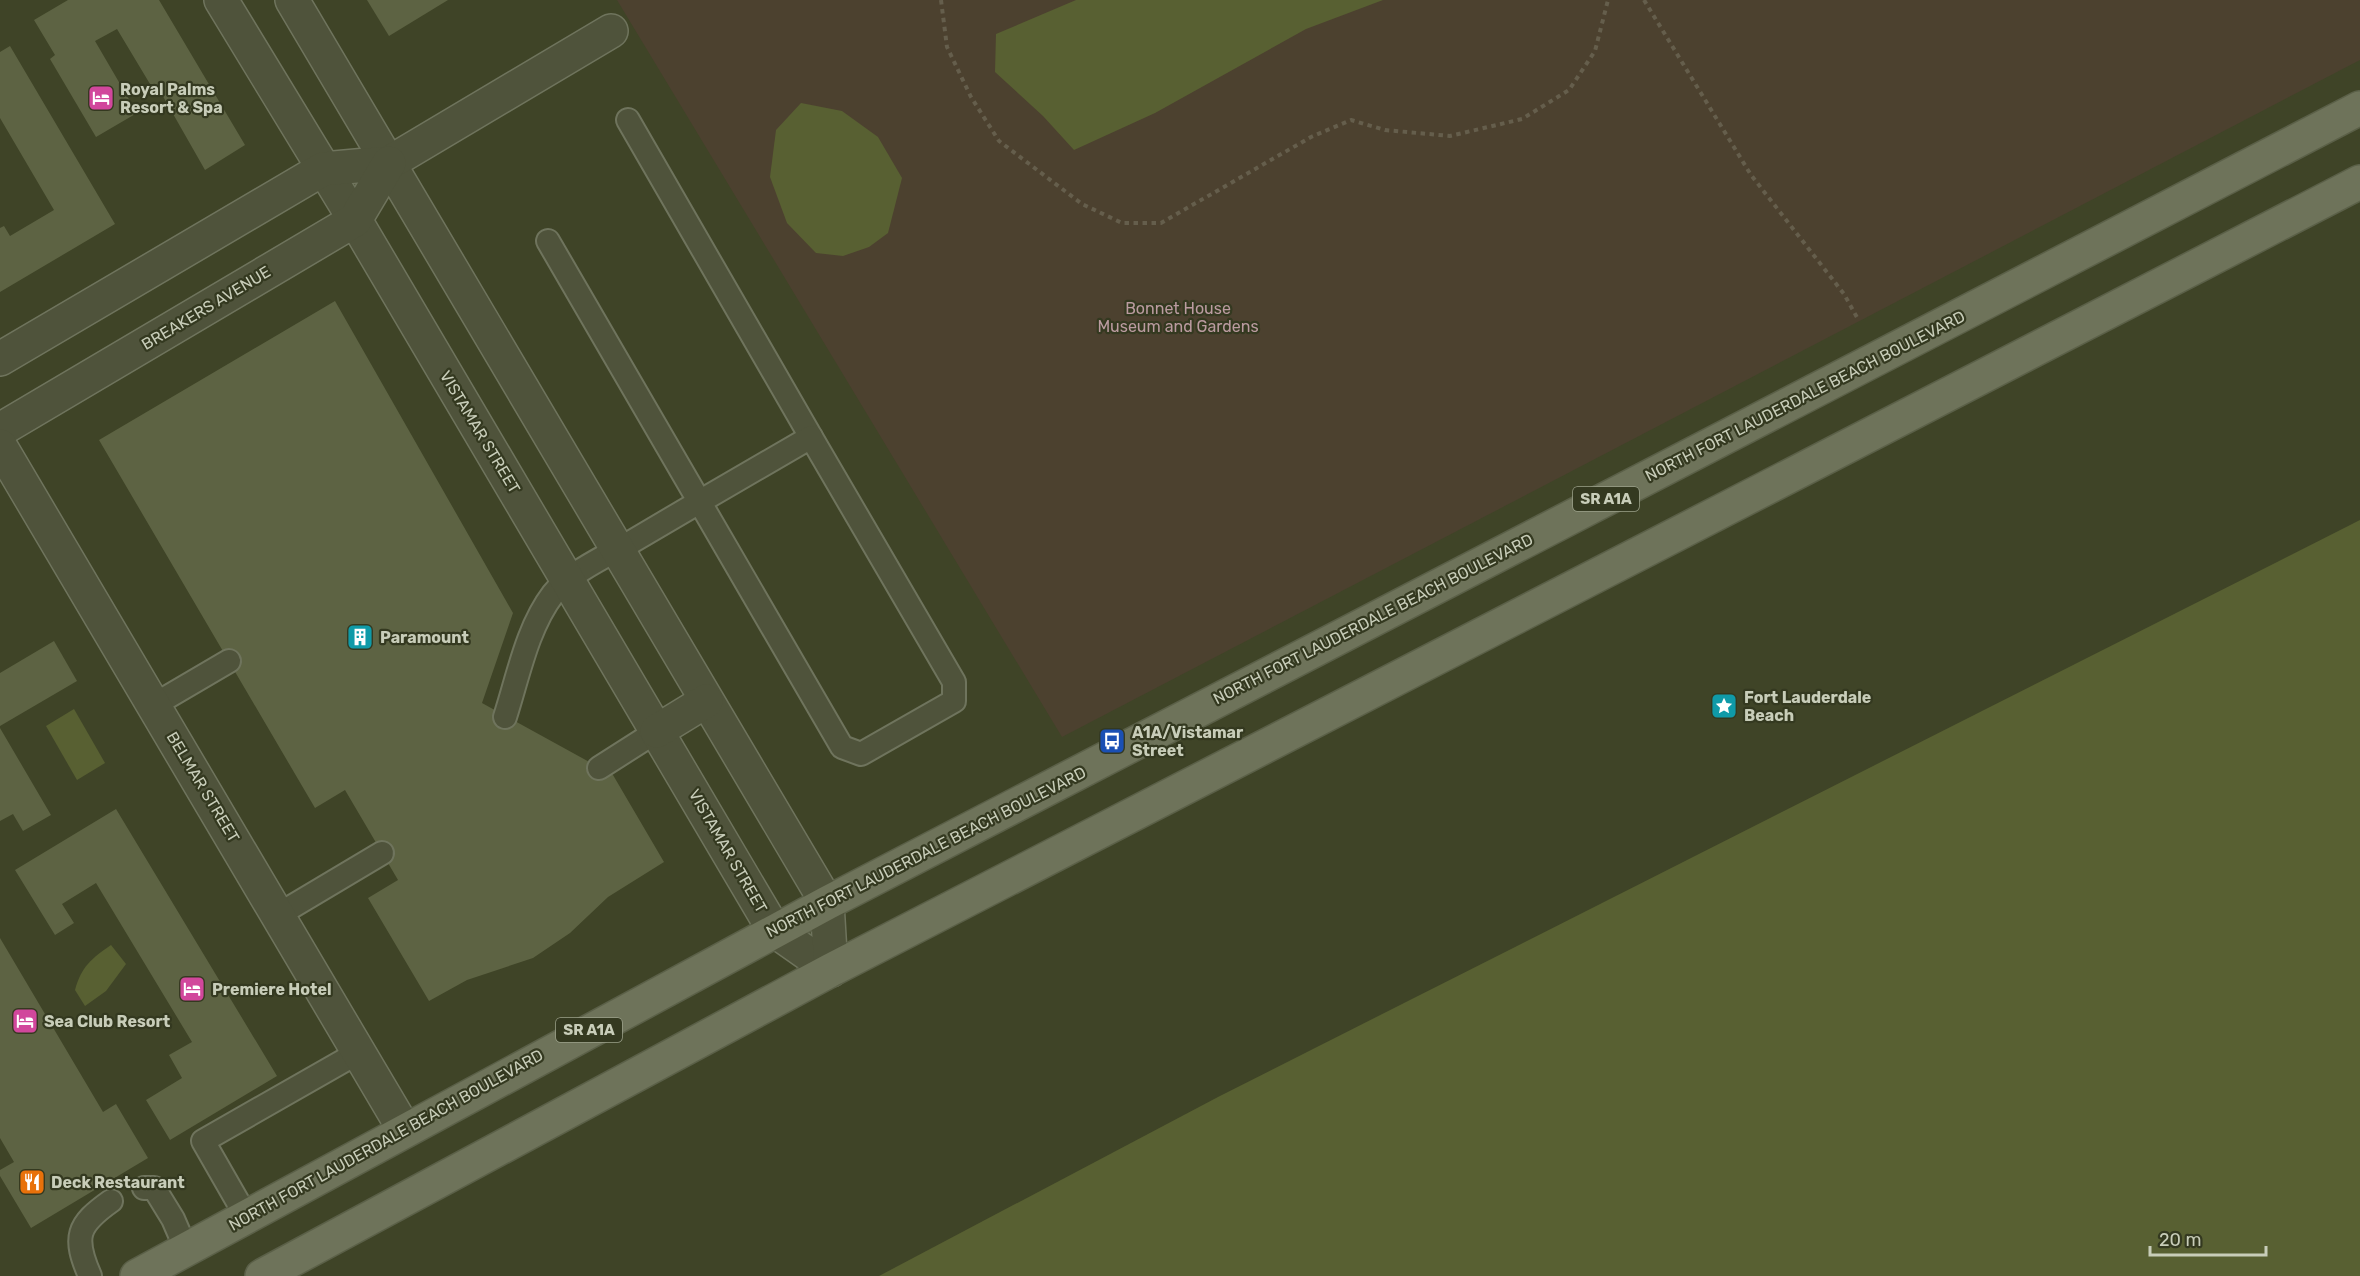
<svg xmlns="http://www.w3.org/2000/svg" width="2360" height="1276" viewBox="0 0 2360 1276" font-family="Rubik,sans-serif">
<rect width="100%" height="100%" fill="#3f4427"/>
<polygon fill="#4c412f" points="617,0 2360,0 2360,60 1062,737"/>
<g fill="#586032">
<polygon points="1076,0 1383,0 1306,29 1155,113 1074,150 1043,116 995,72 996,34"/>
<polygon points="801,103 842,111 878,137 902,178 888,233 869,247 843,256 816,253 787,223 770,177 776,130"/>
<polygon points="2360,520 2360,1276 879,1276 1218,1097"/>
<polygon points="74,709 105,763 77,780 46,726"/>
<path d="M111,945L126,964L106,991L85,1006L75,990C81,967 92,958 111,945Z"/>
</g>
<g fill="#5d6343">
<polygon points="68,0 159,0 245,145 205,170 156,84 150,84 117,29 95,41 137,113 96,137 50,59 55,55 34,20"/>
<polygon points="367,0 448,0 389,36"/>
<polygon points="10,46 115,224 0,292 0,228 4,226 10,236 54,210 0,118 0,52"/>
<polygon points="335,301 513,613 482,703 613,775 664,862 608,897 570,933 533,958 467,980 429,1001 368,898 398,880 345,790 315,808 99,440"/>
<polygon points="54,641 77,681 0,726 0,673"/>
<polygon points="0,728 51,815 23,831 13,814 0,821"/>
<polygon points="116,809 277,1076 170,1140 146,1100 182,1078 169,1055 192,1042 96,883 62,904 74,923 55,935 15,870"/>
<polygon points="0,938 103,1112 116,1104 148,1158 31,1228 0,1176 0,1170 14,1162 0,1138"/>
</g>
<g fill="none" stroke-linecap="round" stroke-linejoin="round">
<defs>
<g id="service">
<polyline points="628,120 811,437"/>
<polyline points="154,705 229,661"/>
<path d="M505,717C518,677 527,628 553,594C569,573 610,554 633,541C692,506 752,471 811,437L954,682V701L861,754L842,747L548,241"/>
<polyline points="599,768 657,731"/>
<polyline points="278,915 382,853"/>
<polyline points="144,1188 154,1188 173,1219 186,1249"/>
<polyline points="246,1216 203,1141 359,1052"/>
<path d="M90,1276C73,1237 77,1225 111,1201"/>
</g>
<g id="minor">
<polyline points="221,0 355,220 774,930 831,970"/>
<polyline points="292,0 827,903 831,970"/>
<polyline points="0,359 323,169 389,163 611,31"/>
<polyline points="0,430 355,220 389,163"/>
<polyline points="0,446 404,1129"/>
<polyline points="657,731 706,701"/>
</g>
<g id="primary">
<polyline points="137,1276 827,903 2360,108"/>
<polyline points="262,1276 831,970 2360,182"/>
</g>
</defs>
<use href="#service" stroke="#6f745d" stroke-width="26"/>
<use href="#minor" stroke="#6f745d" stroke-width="36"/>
<use href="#primary" stroke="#5b6048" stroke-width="36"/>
<g stroke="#655e4c" stroke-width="4" stroke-dasharray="4.5 4.5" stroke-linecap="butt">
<polyline points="941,0 947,47 971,97 999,141 1082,204 1122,223 1161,223 1311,137 1351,120 1385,130 1450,136 1522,119 1569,90 1595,51 1608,0"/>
<polyline points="1644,0 1751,175 1844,294 1859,321"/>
</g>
<use href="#service" stroke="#4f533b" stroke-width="22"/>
<use href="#minor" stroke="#4f533b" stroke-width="33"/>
<use href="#primary" stroke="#6e735a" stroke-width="33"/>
</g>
<defs>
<symbol id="hotel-square" viewBox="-11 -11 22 22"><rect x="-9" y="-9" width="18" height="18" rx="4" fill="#d1479c" stroke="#343920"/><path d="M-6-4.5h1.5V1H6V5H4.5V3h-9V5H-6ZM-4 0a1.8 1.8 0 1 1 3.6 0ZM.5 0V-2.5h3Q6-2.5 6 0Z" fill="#fff"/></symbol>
<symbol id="building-square" viewBox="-11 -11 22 22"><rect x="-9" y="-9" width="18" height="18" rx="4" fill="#0f9aa8" stroke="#343920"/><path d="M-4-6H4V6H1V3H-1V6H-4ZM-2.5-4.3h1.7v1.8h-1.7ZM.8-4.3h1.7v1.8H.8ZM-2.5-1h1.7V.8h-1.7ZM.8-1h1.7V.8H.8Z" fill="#fff"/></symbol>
<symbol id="sight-square" viewBox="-11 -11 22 22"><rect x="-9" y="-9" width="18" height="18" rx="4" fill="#0f9aa8" stroke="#343920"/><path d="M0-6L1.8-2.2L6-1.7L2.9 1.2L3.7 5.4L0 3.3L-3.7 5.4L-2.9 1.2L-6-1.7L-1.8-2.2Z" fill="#fff"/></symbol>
<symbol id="bus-square" viewBox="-11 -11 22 22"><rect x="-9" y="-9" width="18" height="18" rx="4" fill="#1a4fb4" stroke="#343920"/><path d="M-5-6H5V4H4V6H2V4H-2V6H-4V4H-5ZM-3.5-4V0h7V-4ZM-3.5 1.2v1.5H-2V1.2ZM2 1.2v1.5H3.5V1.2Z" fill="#fff"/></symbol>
<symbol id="restaurant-square" viewBox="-11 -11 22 22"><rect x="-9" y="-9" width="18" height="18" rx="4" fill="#e8710a" stroke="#343920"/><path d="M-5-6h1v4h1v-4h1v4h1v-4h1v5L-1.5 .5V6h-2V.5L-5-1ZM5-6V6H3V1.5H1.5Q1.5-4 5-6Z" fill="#fff"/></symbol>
</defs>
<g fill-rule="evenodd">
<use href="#hotel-square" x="86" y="83" width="30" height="30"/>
<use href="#building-square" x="345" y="622" width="30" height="30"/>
<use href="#sight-square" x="1709" y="691" width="30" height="30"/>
<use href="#bus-square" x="1097" y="726" width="30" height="30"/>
<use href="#hotel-square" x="177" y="974" width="30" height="30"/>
<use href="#hotel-square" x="10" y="1006" width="30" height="30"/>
<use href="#restaurant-square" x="17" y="1167" width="30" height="30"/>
</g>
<g text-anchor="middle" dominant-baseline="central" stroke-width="4.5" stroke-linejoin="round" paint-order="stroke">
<g fill="#343920" stroke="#9ca18b" stroke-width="1.5">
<rect x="1573" y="487" width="66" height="24" rx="4.5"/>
<rect x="556" y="1018" width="66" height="24" rx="4.5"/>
</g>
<g font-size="15" font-weight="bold" fill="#c8cdb9">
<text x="1606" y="499">SR A1A</text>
<text x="589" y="1030">SR A1A</text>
</g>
<g font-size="16" font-weight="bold" fill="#c8cdb9" stroke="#343920" text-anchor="start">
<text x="120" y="89">Royal Palms<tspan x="120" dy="18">Resort &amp; Spa</tspan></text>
<text x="380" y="637">Paramount</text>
<text x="1744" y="697">Fort Lauderdale<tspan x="1744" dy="18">Beach</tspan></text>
<text x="1132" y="732">A1A/Vistamar<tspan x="1132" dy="18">Street</tspan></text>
<text x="212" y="989">Premiere Hotel</text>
<text x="44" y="1021">Sea Club Resort</text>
<text x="51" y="1182">Deck Restaurant</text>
</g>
<g font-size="16" fill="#c8cdb9" stroke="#343920">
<text transform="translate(206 308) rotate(-31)">BREAKERS AVENUE</text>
<text transform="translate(1805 396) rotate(-27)">NORTH FORT LAUDERDALE BEACH BOULEVARD</text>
<text transform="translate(480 432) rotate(59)">VISTAMAR STREET</text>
<text transform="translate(1373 619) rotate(-27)">NORTH FORT LAUDERDALE BEACH BOULEVARD</text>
<text transform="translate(203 787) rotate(59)">BELMAR STREET</text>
<text transform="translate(728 851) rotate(60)">VISTAMAR STREET</text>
<text transform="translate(926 852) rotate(-27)">NORTH FORT LAUDERDALE BEACH BOULEVARD</text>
<text transform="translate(386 1140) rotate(-29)">NORTH FORT LAUDERDALE BEACH BOULEVARD</text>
</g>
<g font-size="16" fill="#bb9ba0" stroke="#343920">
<text x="1178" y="308">Bonnet House<tspan x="1178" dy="18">Museum and Gardens</tspan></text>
</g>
</g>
<path d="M2150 1246v9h116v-9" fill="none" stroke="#c8cdb9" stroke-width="3"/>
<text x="2159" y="1246" font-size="18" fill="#c8cdb9" stroke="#343920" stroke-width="4.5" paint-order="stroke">20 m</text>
</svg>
